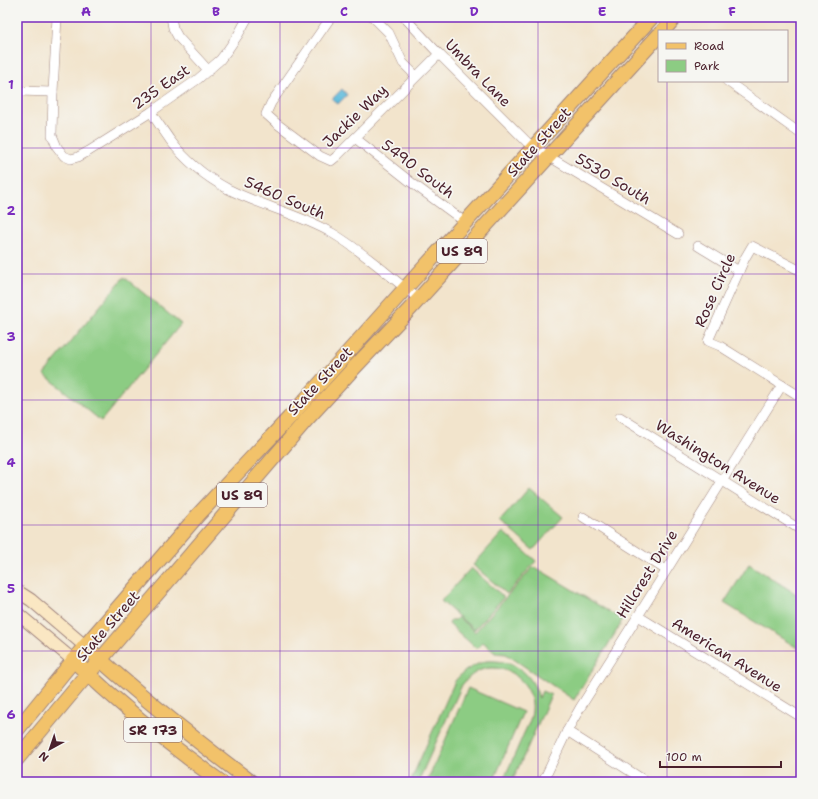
<svg xmlns="http://www.w3.org/2000/svg" width="818" height="799" viewBox="0 0 818 799" font-family="'Shantell Sans',sans-serif">
<rect width="100%" height="100%" fill="#f6f6f2"/>
<filter id="ink" filterUnits="userSpaceOnUse"><feTurbulence type="fractalNoise" baseFrequency=".025" numOctaves="2"/><feDisplacementMap in="SourceGraphic" scale="8" xChannelSelector="R" yChannelSelector="G"/><feConvolveMatrix kernelMatrix="1 2 1 2 8 2 1 2 1" color-interpolation-filters="sRGB"/></filter>
<filter id="wash" filterUnits="userSpaceOnUse"><feTurbulence type="fractalNoise" baseFrequency=".012" numOctaves="4" result="noise"/><feDisplacementMap in="SourceGraphic" scale="16" xChannelSelector="R" yChannelSelector="G"/><feGaussianBlur stdDeviation="0.9" result="paint"/><feColorMatrix in="noise" values="0 0 0 0 0 0 0 0 0 0 0 0 0 0 0 0 0 1.4 0 .05"/><feComposite in="paint" operator="in"/></filter>
<g filter="url(#wash)">
<rect width="100%" height="100%" fill="#f2e4cc"/>
<g fill="#8ccc83" stroke="#6b7657">
<polygon points="124,277 181,324 101,421 44,374"/>
<polygon points="529,488 563,517 533,550 500,521"/>
<polygon points="503,532 536,561 507,594 473,565"/>
<polygon points="749,564 801,597 801,650 724,603"/>
<polygon points="533,567 540,570 623,620 621,622 619,627 574,700 506,654 495,653 483,642 477,649 449,624 451,620 455,620 458,617 475,632"/>
<polygon points="471,568 504,597 474,630 441,601"/>
<path d="M486,661C513,659 532,672 539,698L542,691L551,695L512,782H502C509,768 515,754 521,740C525,730 531,721 532,711C535,685 509,663 484,669C474,672 468,678 462,685L418,782H410L455,681C463,671 473,665 486,661Z"/>
<polygon points="468,688 523,712 493,782 427,782"/>
</g>
<polygon fill="#5ebbdc" stroke="#546d84" points="342,89 347,95 338,104 332,99"/>
</g>
<g filter="url(#ink)">
<g fill="none" stroke-linecap="round" stroke-linejoin="round">
<defs>
<g id="minor">
<polyline points="57,17 53,92 52,135 57,147 64,156 71,159 78,157 89,151 151,112 198,79 220,60 227,51 238,35 248,17"/>
<polyline points="171,17 173,28 178,37 209,71"/>
<polyline points="331,17 271,103 266,114 276,123 320,156 331,161 336,157 439,54"/>
<polyline points="373,17 389,33 403,63 416,76"/>
<polyline points="404,17 439,54 527,142 548,156 678,234"/>
<polyline points="727,81 801,134"/>
<polyline points="17,91 53,92"/>
<path d="M151,112C157,122 164,131 170,140C185,160 206,177 228,189C261,206 299,214 332,233C363,251 390,277 419,299"/>
<polyline points="355,138 412,183 465,222"/>
<polyline points="698,246 739,271"/>
<polyline points="801,271 752,246 745,258 708,341 720,346 801,397"/>
<polyline points="620,417 801,530"/>
<polyline points="583,517 666,570"/>
<polyline points="638,616 801,717"/>
<polyline points="567,731 647,782"/>
<polyline points="543,782 567,731 580,708 638,616 782,385"/>
</g>
<g id="secondary">
<polyline points="17,591 31,600 85,646"/>
<polyline points="17,613 73,660"/>
</g>
<g id="primary">
<polyline points="663,31 675,17"/>
<path d="M85,646C138,694 194,739 251,782"/>
<path d="M73,660C119,704 169,745 221,782"/>
<polyline points="17,730 85,646 198,515 289,418 411,282 652,17"/>
<polyline points="17,759 77,687 307,419 352,370 409,310 659,35"/>
</g>
</defs>
<use href="#minor" stroke="#9e827c" stroke-width="10"/>
<use href="#secondary" stroke="#9e827c" stroke-width="14"/>
<use href="#primary" stroke="#9e827c" stroke-width="16"/>
<use href="#minor" stroke="#fff" stroke-width="9"/>
<use href="#secondary" stroke="#fae7c3" stroke-width="12"/>
<use href="#primary" stroke="#f2c26a" stroke-width="14"/>
</g>
</g>
<path fill="none" stroke="#7b2cbf" stroke-width="1" stroke-opacity="0.55" d="M151,17V782M280,17V782M409,17V782M538,17V782M667,17V31M667,81V782M17,148H801M17,274H801M17,400H801M17,525H801M17,651H801"/>
<g text-anchor="middle" dominant-baseline="central" stroke-width="3.5" stroke-linejoin="round" paint-order="stroke">
<g fill="#f6f6f2" stroke="#7e6067" stroke-width="1">
<rect x="437" y="239" width="50" height="24" rx="3"/>
<rect x="217" y="483" width="50" height="24" rx="3"/>
<rect x="124" y="718" width="58" height="24" rx="3"/>
</g>
<g font-size="14" font-weight="bold" fill="#4a1f2b">
<text x="462" y="251">US 89</text>
<text x="242" y="495">US 89</text>
<text x="153" y="730">SR 173</text>
</g>
<g font-size="15" fill="#4a1f2b" stroke="#f6f6f2">
<text transform="translate(478 73) rotate(46)">Umbra Lane</text>
<text transform="translate(161 87) rotate(-35)">235 East</text>
<text transform="translate(355 116) rotate(-44)">Jackie Way</text>
<text transform="translate(539 142) rotate(-48)">State Street</text>
<text transform="translate(418 169) rotate(37)">5490 South</text>
<text transform="translate(613 179) rotate(31)">5530 South</text>
<text transform="translate(285 198) rotate(23)">5460 South</text>
<text transform="translate(715 290) rotate(-66)">Rose Circle</text>
<text transform="translate(320 381) rotate(-47)">State Street</text>
<text transform="translate(718 462) rotate(32)">Washington Avenue</text>
<text transform="translate(647 574) rotate(-58)">Hillcrest Drive</text>
<text transform="translate(108 626) rotate(-49)">State Street</text>
<text transform="translate(727 655) rotate(32)">American Avenue</text>
</g>
</g>
<rect width="818" height="799" fill="none" stroke="#f6f6f2" stroke-width="44"/>
<rect x="658" y="30" width="130" height="52" fill="#f6f6f2" stroke="#b1a0a2"/>
<rect x="666" y="43" width="20" height="6" fill="#f2c26a" stroke="#b1a0a2"/>
<text x="694" y="50" font-size="12" fill="#4a1f2b">Road</text>
<rect x="666" y="60" width="20" height="12" fill="#8ccc83" stroke="#b1a0a2"/>
<text x="694" y="70" font-size="12" fill="#4a1f2b">Park</text>
<g transform="translate(50 749) rotate(220)" stroke="#f6f6f2" stroke-width="3" paint-order="stroke">
<path d="M0-3L7 15L0 10L-7 15Z" fill="#4a1f2b"/>
<text y="-6" font-size="11" font-weight="bold" text-anchor="middle" fill="#4a1f2b">N</text>
</g>
<path d="M660 761v6h121v-6" fill="none" stroke="#4a1f2b" stroke-width="2"/>
<text x="666" y="761" font-size="12" fill="#4a1f2b" stroke="#f6f6f2" stroke-width="3" paint-order="stroke">100 m</text>
<rect x="22" y="22" width="774" height="755" fill="none" stroke="#7b2cbf" stroke-width="1.5"/>
<g font-size="13" text-anchor="middle" font-weight="bold" fill="#7b2cbf">
<text x="86" y="16">A</text>
<text x="216" y="16">B</text>
<text x="344" y="16">C</text>
<text x="474" y="16">D</text>
<text x="602" y="16">E</text>
<text x="732" y="16">F</text>
<text x="11" y="89">1</text>
<text x="11" y="215">2</text>
<text x="11" y="341">3</text>
<text x="11" y="467">4</text>
<text x="11" y="593">5</text>
<text x="11" y="719">6</text>
</g>
</svg>
